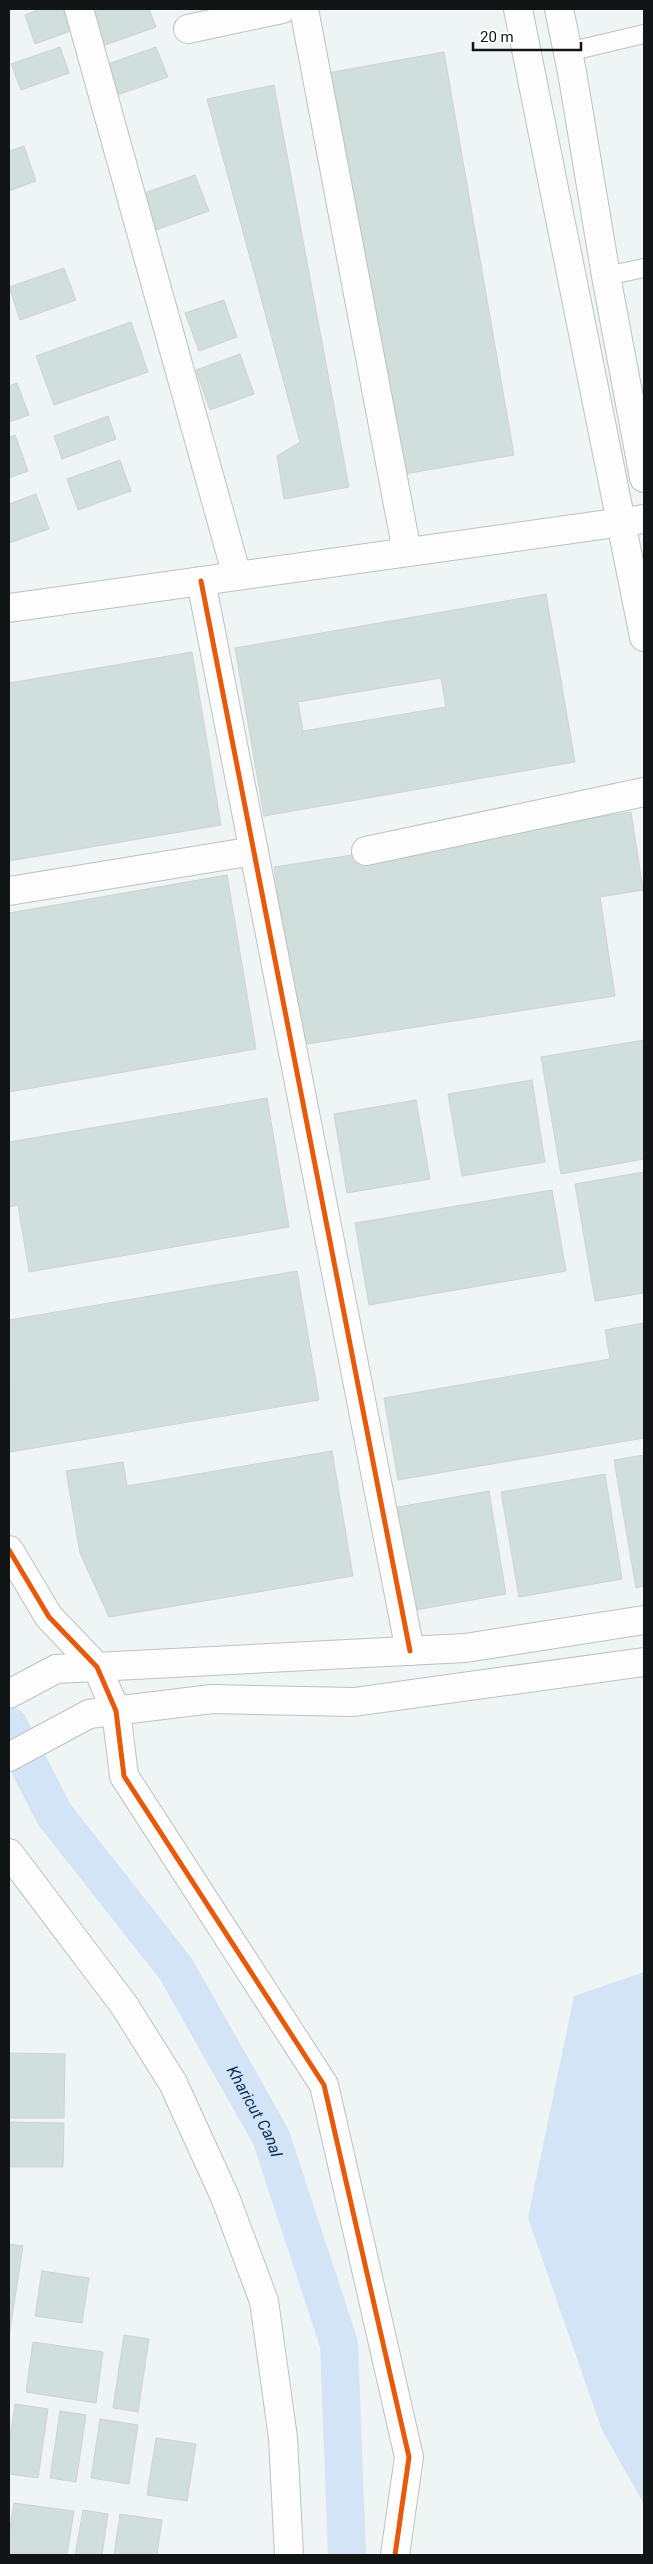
<svg xmlns="http://www.w3.org/2000/svg" width="653" height="2564" viewBox="0 0 653 2564" font-family="Roboto,sans-serif">
<rect width="100%" height="100%" fill="#eff4f4"/>
<polygon fill="#d2e4f5" points="644,1972 644,2504 602,2430 528,2218 574,1996"/>
<g fill="none" stroke-linecap="round" stroke-linejoin="round">
<path stroke="#d2e4f5" stroke-width="38" id="s1" d="M9,1726L54,1814L176,1969L271,2137L339,2344L347,2555"/>
</g>
<g fill="#d0dfdb" stroke="#cfd2d2" fill-rule="evenodd">
<polygon points="40,9 63,9 71,31 35,44 25,15"/>
<polygon points="96,9 149,9 156,27 94,49 82,14"/>
<polygon points="60,47 69,73 21,90 11,64"/>
<polygon points="156,47 168,77 112,97 102,66"/>
<polygon points="444,52 514,455 393,476 322,74"/>
<polygon points="274,85 349,487 284,499 277,456 300,442 207,99"/>
<polygon points="24,146 36,181 9,191 9,151"/>
<polygon points="195,175 209,211 153,231 139,195"/>
<polygon points="64,268 76,300 20,320 9,287"/>
<polygon points="224,300 237,337 199,351 185,313"/>
<polygon points="131,322 148,372 54,405 36,356"/>
<polygon points="240,354 254,394 210,410 196,370"/>
<polygon points="17,383 29,415 9,422 9,386"/>
<polygon points="108,416 116,439 62,459 54,436"/>
<polygon points="15,435 28,471 9,478 9,437"/>
<polygon points="120,460 131,491 78,510 67,479"/>
<polygon points="36,494 49,529 9,543 9,504"/>
<path d="M546,594L575,762L264,816L235,648ZM441,678L446,707L303,731L298,702Z"/>
<polygon points="192,652 221,825 9,861 9,683"/>
<polygon points="631,812 643,890 600,897 615,996 301,1045 274,867"/>
<polygon points="227,875 256,1049 9,1092 9,913"/>
<polygon points="644,1040 644,1159 561,1174 541,1057"/>
<polygon points="532,1080 545,1162 462,1176 448,1094"/>
<polygon points="267,1098 289,1227 29,1272 18,1205 9,1207 9,1142"/>
<polygon points="416,1100 430,1179 347,1193 334,1114"/>
<polygon points="644,1172 644,1293 595,1301 575,1184"/>
<polygon points="552,1190 566,1271 369,1305 355,1223"/>
<polygon points="297,1271 319,1400 10,1452 9,1320"/>
<polygon points="644,1323 644,1438 398,1480 384,1398 610,1359 605,1330"/>
<polygon points="332,1451 353,1576 109,1617 80,1553 66,1471 123,1462 127,1486"/>
<polygon points="644,1455 644,1586 636,1588 614,1460"/>
<polygon points="605,1474 622,1579 519,1597 501,1492"/>
<polygon points="489,1491 506,1594 404,1612 387,1509"/>
<polygon points="9,2053 65,2054 64,2118 9,2118"/>
<polygon points="9,2122 64,2123 63,2167 9,2167"/>
<polygon points="9,2244 23,2246 9,2337"/>
<polygon points="42,2271 89,2278 82,2323 35,2316"/>
<polygon points="124,2335 149,2339 138,2412 113,2408"/>
<polygon points="33,2342 103,2352 96,2403 26,2392"/>
<polygon points="15,2404 48,2409 38,2478 9,2474 9,2443"/>
<polygon points="60,2411 86,2415 76,2482 50,2478"/>
<polygon points="100,2419 138,2425 129,2484 91,2478"/>
<polygon points="156,2438 196,2444 187,2501 147,2495"/>
<polygon points="14,2503 74,2511 67,2555 9,2555 9,2534"/>
<polygon points="83,2510 108,2514 102,2555 75,2555"/>
<polygon points="120,2514 162,2520 157,2555 114,2555"/>
</g>
<g fill="none" stroke-linecap="round" stroke-linejoin="round">
<defs>
<g id="service">
<polyline points="568,52 644,34"/>
<polyline points="606,276 644,268"/>
</g>
<g id="minor">
<polyline points="79,9 237,576"/>
<polyline points="304,9 407,552"/>
<polyline points="518,9 644,637"/>
<polyline points="559,9 572,72 606,276 644,478"/>
<polyline points="188,29 282,9"/>
<polyline points="201,581 410,1651"/>
<polyline points="9,608 644,519"/>
<polyline points="366,851 644,792"/>
<polyline points="9,891 254,851"/>
</g>
<g id="tertiary">
<polyline points="9,1550 49,1617 97,1667 116,1711 124,1776 324,2085 409,2457 395,2555"/>
<polyline points="9,1853 124,2005 173,2083 225,2197 264,2301 283,2438 289,2555"/>
</g>
<g id="secondary">
<polyline points="9,1694 56,1669 465,1648 644,1620"/>
<polyline points="9,1757 89,1714 212,1699 354,1702 644,1662"/>
</g>
</defs>
<use href="#service" stroke="#bec1c1" stroke-width="20"/>
<use href="#minor" stroke="#bec1c1" stroke-width="30"/>
<use href="#tertiary" stroke="#bec1c1" stroke-width="30"/>
<use href="#secondary" stroke="#bec1c1" stroke-width="30"/>
<use href="#service" stroke="#fdfdfd" stroke-width="18"/>
<use href="#minor" stroke="#fdfdfd" stroke-width="28"/>
<use href="#tertiary" stroke="#fdfdfd" stroke-width="28"/>
<use href="#secondary" stroke="#fdfdfd" stroke-width="28"/>
<defs>
<g id="cycleway">
<polyline points="201,581 410,1651"/>
<polyline points="9,1550 49,1617 97,1667 116,1711 124,1776 324,2085 409,2457 395,2555"/>
</g>
</defs>
<use href="#cycleway" stroke="#fff" stroke-width="8"/>
<use href="#cycleway" stroke="#e8590c" stroke-width="5"/>
</g>
<g text-anchor="middle" dominant-baseline="central" stroke-width="4" stroke-linejoin="round" paint-order="stroke">
<g font-size="16" font-style="italic" fill="#052d54" stroke="#fff">
<text stroke="none"><textPath href="#s1" startOffset="459">Kharicut Canal</textPath></text>
</g>
</g>
<rect width="653" height="2564" fill="none" stroke="#121515" stroke-width="20"/>
<path d="M473 42v8h108v-8" fill="none" stroke="#121515" stroke-width="2.5"/>
<text x="480" y="42" font-size="15" fill="#121515" stroke="#ffffff" stroke-width="4" paint-order="stroke">20 m</text>
</svg>
